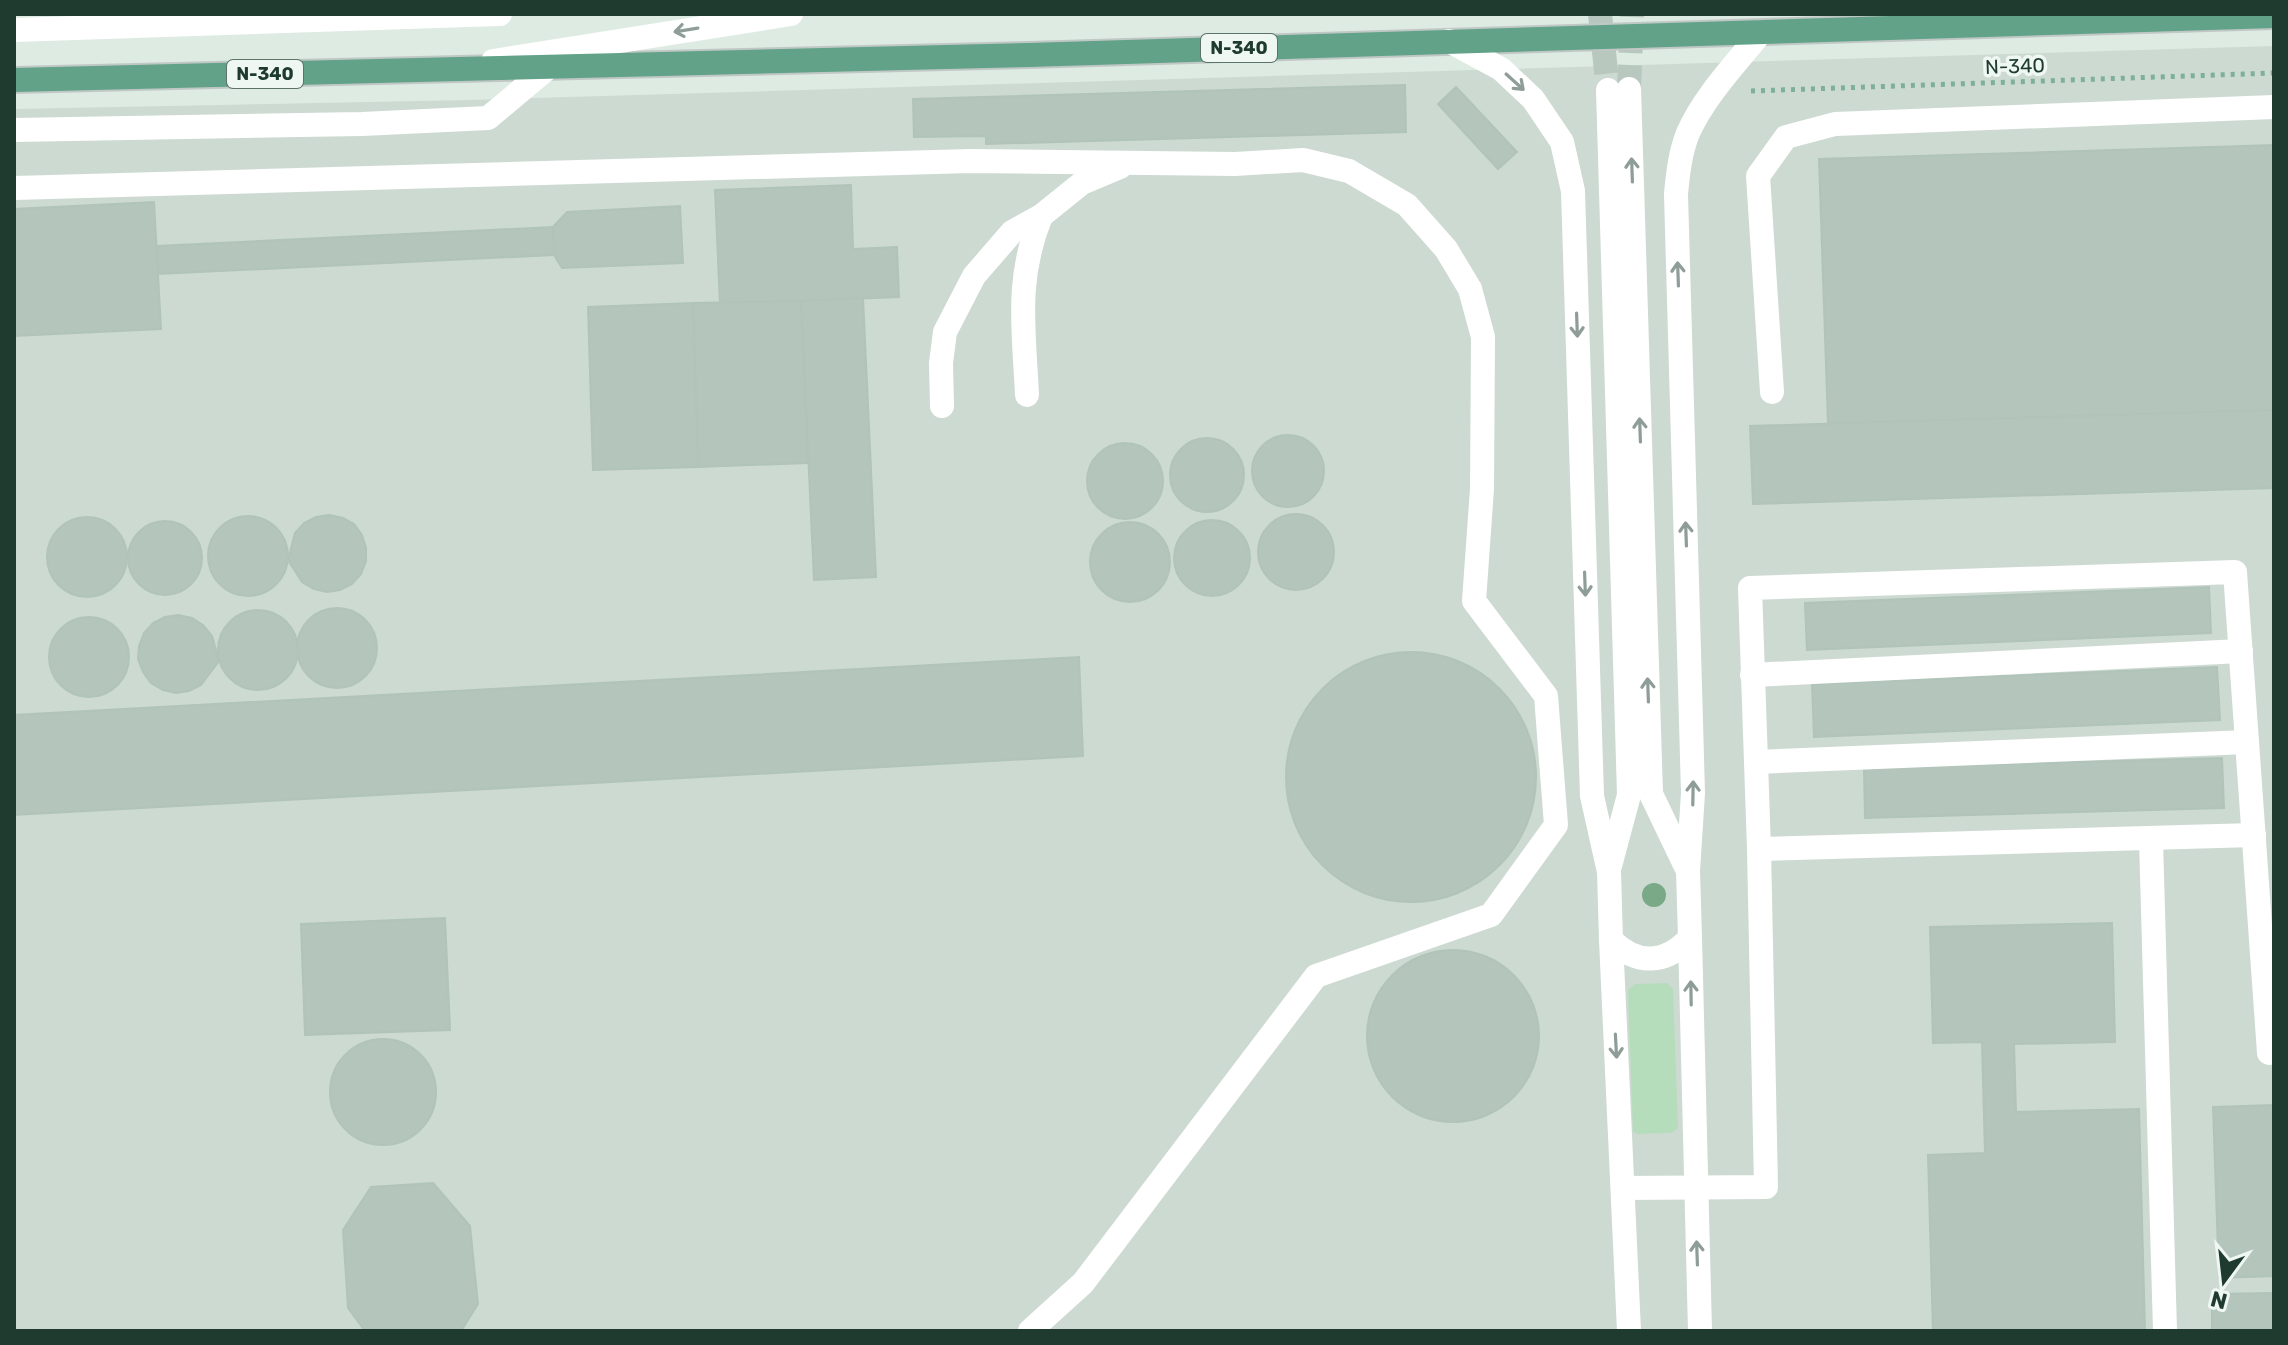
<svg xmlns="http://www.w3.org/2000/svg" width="2288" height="1345" viewBox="0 0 2288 1345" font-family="Rubik,sans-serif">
<rect width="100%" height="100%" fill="#deebe3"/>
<polygon fill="#cddad2" points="2274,46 2274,1331 14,1331 14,109 470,100"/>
<polygon fill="#b6ddbb" points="1667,983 1673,989 1678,1128 1671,1133 1638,1134 1633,1132 1628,990 1635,984"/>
<g fill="#b4c5bc" stroke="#b1c4b9" stroke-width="2">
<polygon points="1405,85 1406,132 986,144 986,136 914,137 913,99"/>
<polygon points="1456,87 1517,152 1498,169 1438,104"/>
<polygon points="2274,145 2274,410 1828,424 1819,159"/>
<polygon points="851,185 853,249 897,247 899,297 720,304 715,190"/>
<polygon points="154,202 161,329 14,336 14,209"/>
<polygon points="680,206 683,263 562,268 554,255 553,227 567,212"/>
<polygon points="553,227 554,255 158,274 157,246"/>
<polygon points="863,298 876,577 814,580 801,301"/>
<polygon points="801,301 808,463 698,467 693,303"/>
<polygon points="693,303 698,467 593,470 588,307"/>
<polygon points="2274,410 2274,488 1753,504 1750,426"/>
<circle cx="1288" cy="471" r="36"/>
<circle cx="1207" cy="475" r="37"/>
<circle cx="1125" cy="481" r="38"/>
<circle cx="1296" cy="552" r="38"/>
<polygon points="329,515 343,518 354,524 362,535 366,548 366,561 361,574 352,584 340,590 327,592 314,589 302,582 288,560 295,533 304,523 316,517"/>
<circle cx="248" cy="556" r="40"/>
<circle cx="87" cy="557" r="40"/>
<circle cx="1212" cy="558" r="38"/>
<circle cx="165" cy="558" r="37"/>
<circle cx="1130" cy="562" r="40"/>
<polygon points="2209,587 2211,633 1807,650 1805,603"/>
<circle cx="337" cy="648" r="40"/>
<circle cx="258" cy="650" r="40"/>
<polygon points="178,615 192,618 203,625 212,636 219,661 201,685 189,691 176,693 163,690 151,683 143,672 138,659 139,646 144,633 153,623 165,617"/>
<circle cx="89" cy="657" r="40"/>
<circle cx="1411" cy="777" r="125"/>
<polygon points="1079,657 1083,756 14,815 14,715"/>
<polygon points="2217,667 2220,720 1814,737 1812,684"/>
<polygon points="2222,758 2224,808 1865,818 1864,768"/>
<polygon points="445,918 450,1030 305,1035 301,924"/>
<polygon points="2112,923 2115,1042 2014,1044 2016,1112 2139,1109 2145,1331 1933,1331 1928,1155 1985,1153 1982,1042 1933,1043 1930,927"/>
<circle cx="1453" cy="1036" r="86"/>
<circle cx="383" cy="1092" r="53"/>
<polygon points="2274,1105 2274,1276 2219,1278 2213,1107"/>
<polygon points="433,1183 470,1226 478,1304 461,1331 365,1331 348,1308 343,1230 371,1187"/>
<polygon points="2274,1293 2274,1331 2212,1331 2212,1294"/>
</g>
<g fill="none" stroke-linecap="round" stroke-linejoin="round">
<g stroke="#b8c8bf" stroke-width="24" stroke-dasharray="24 12" stroke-linecap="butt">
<polyline points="1600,14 1608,90"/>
<polyline points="1629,89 1632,14"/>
</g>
<defs>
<polyline id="major" points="14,80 1029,55 2274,16"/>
</defs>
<use href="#major" stroke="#c0c8c5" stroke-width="28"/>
<polyline stroke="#7eaf99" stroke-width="5" stroke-dasharray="4 6" stroke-linecap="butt" points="1751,91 2274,73"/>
<g stroke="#fff" stroke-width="24">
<polyline points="14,30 500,14"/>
<path d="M1449,41L1501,69L1533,99L1562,142L1573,191L1592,796L1609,872L1611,940C1637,966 1666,964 1690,938L1688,871L1693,793L1676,194C1678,173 1680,153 1688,133C1705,95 1736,64 1761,32"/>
<polyline points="493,61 791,14"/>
<polyline points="1629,89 1651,794 1687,869"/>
<polyline points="1608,90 1629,795 1610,866"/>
<polyline points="14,130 362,124 488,118 550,66"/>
<polyline points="14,188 970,161 1235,164 1303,160 1349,171 1407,205 1446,249 1470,289 1483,337 1482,489 1474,601 1546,696 1556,825 1491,915 1316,976 1083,1283 1030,1331"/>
<polyline points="1772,392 1758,176 1786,137 1835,124 2274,107"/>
<path d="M1027,395C1024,329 1015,280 1041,216"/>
<polyline points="942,406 941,363 945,332 974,276 1012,232 1041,216 1082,183 1120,167"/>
<polyline points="1752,675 2241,651"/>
<polyline points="1756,762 2247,742"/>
<polyline points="2151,840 2165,1331"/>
<polyline points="1759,849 2254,835"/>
<polyline points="1690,938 1700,1331"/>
<polyline points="1611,940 1629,1331"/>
<polyline points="1623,1188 1766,1187 1759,849 1750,588 2235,572 2269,1053"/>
</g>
<use href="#major" stroke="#61a288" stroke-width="24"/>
</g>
<circle fill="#7aa987" cx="1654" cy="895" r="12"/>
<defs><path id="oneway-shaft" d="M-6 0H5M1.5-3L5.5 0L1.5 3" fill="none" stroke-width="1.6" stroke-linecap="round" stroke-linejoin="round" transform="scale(2)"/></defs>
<g stroke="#8f9d98">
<use href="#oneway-shaft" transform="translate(686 30) rotate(171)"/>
<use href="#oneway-shaft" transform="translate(1515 82) rotate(42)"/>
<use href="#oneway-shaft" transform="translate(1632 170) rotate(-92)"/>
<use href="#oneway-shaft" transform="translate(1678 274) rotate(-92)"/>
<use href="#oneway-shaft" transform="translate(1577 325) rotate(88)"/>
<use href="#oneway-shaft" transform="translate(1640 430) rotate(-92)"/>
<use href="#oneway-shaft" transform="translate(1686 534) rotate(-92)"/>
<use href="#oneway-shaft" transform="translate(1585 584) rotate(88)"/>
<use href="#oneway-shaft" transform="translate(1648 690) rotate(-92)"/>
<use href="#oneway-shaft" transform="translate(1693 793) rotate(-89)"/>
<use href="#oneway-shaft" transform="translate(1691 993) rotate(-91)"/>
<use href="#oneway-shaft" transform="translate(1616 1046) rotate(87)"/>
<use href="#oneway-shaft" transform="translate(1697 1253) rotate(-92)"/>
</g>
<g text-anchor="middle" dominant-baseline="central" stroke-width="7" stroke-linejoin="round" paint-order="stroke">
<g fill="#eff7f2" stroke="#5d736a" stroke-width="2">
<rect x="1201" y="34" width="76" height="28" rx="6"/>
<rect x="227" y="60" width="76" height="28" rx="6"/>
</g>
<g font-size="18" font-weight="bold" fill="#1f3b30">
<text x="1239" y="48">N-340</text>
<text x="265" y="74">N-340</text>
</g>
<g font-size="20" fill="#1f3b30" stroke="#eff7f2">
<text transform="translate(2015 66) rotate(-2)">N-340</text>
</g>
</g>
<rect width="2288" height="1345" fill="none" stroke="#1f3b30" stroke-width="32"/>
<g transform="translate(2224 1281) rotate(195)" stroke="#eff7f2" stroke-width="6" paint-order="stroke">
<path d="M0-6L14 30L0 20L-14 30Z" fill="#1f3b30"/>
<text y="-12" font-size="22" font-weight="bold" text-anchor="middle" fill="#1f3b30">N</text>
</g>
</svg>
